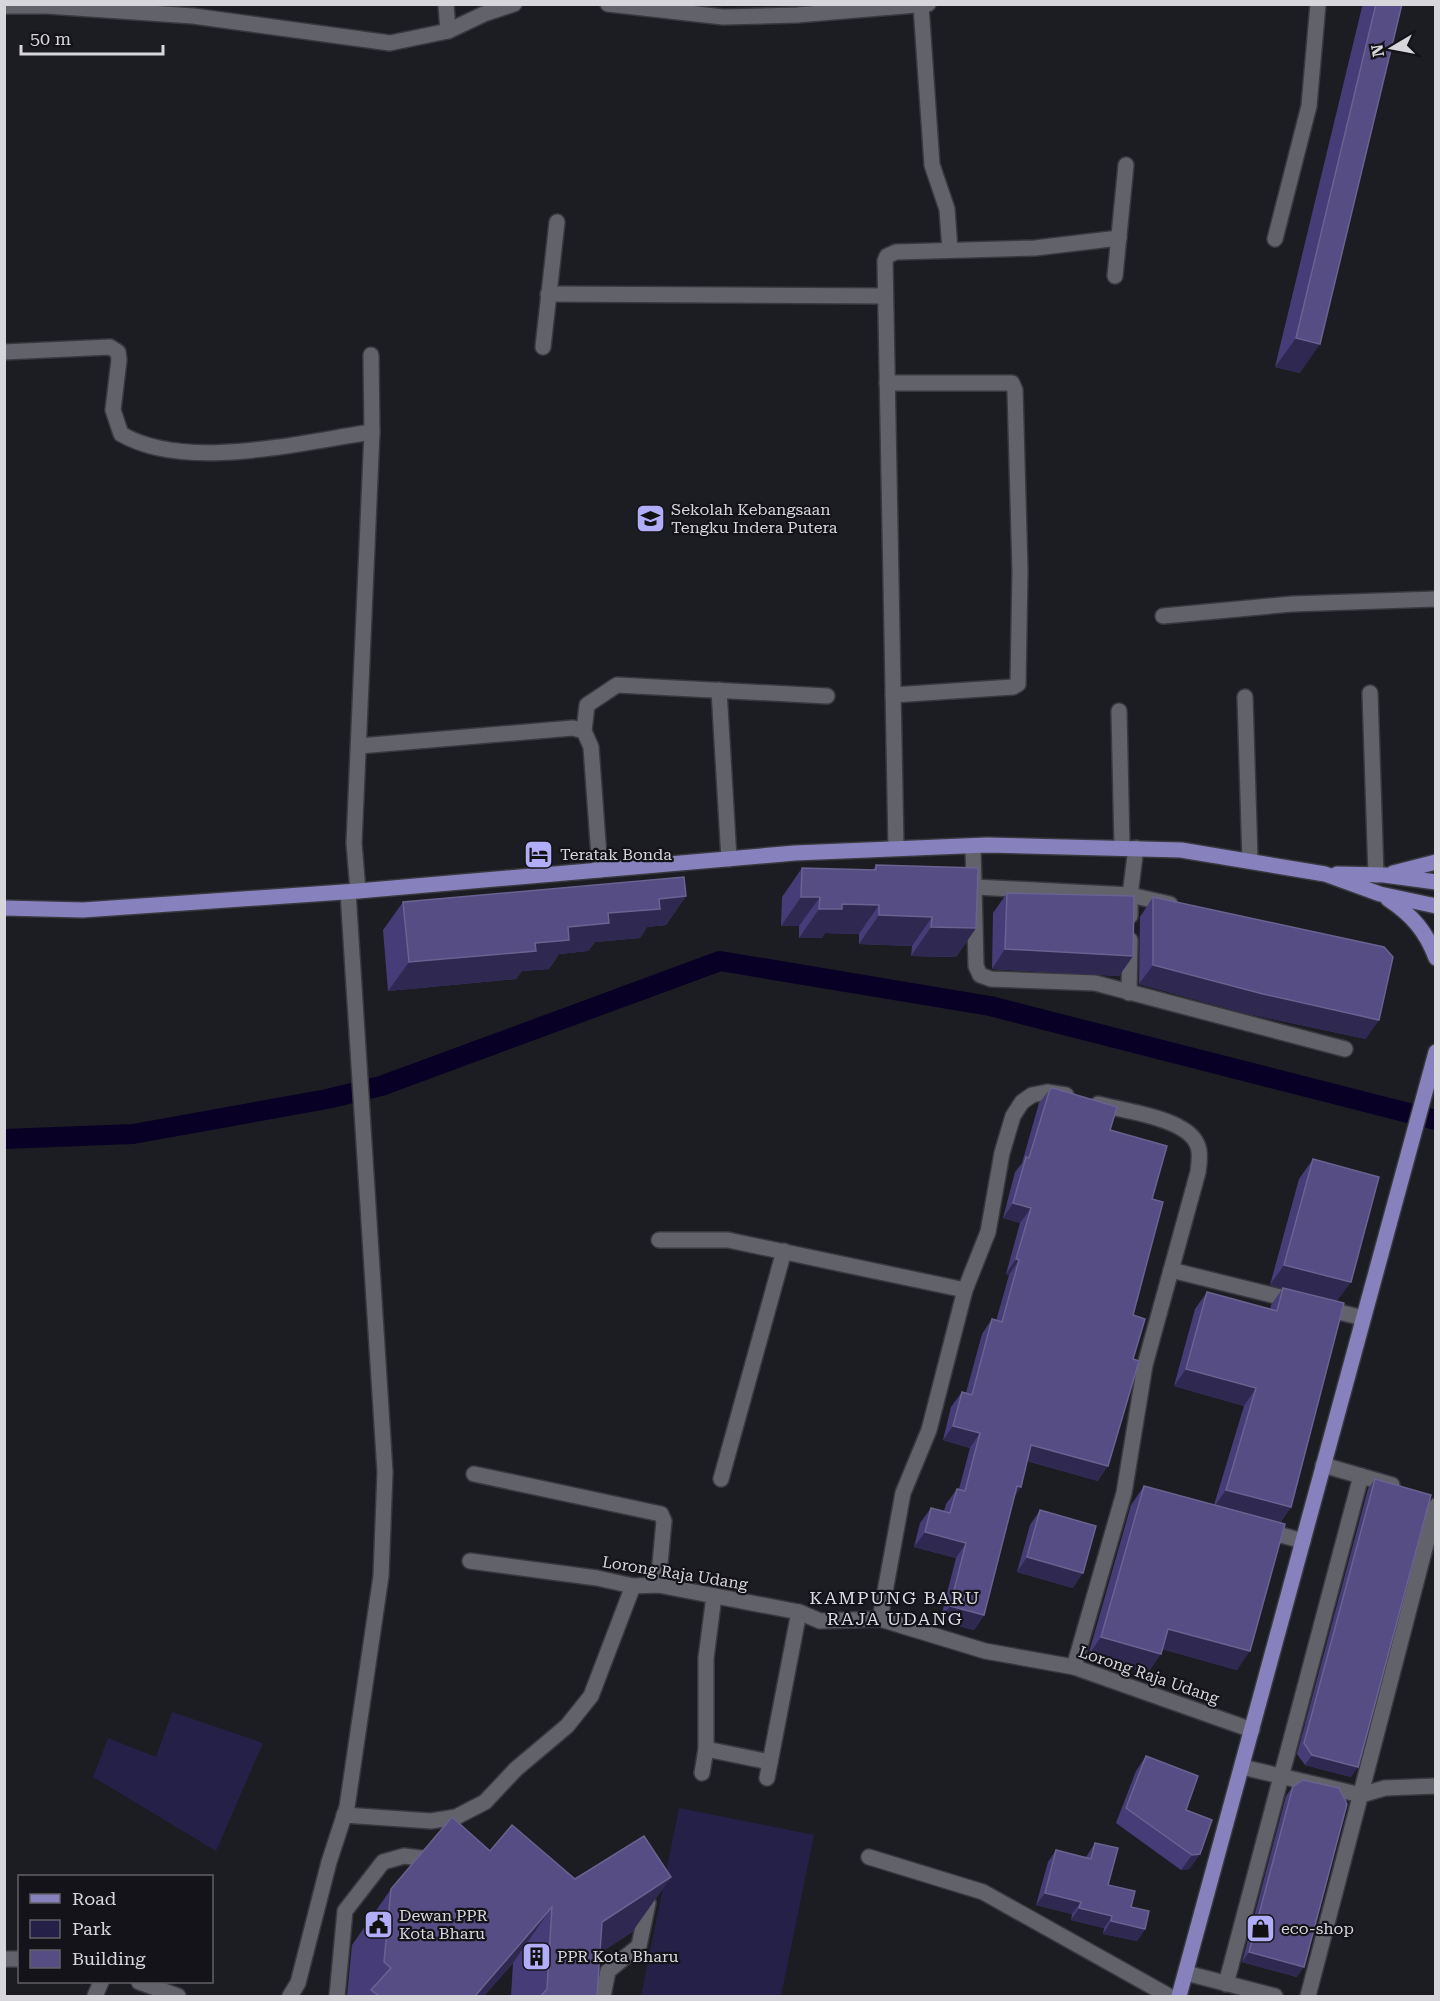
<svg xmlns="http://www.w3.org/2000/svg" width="1440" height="2001" viewBox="0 0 1440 2001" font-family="'Roboto Serif',serif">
<rect width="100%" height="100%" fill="#1c1c23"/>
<g fill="#252048">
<polygon points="172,1712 263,1743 216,1851 93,1777 108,1738 156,1757"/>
<polygon points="679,1808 814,1835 781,1996 641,1996"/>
</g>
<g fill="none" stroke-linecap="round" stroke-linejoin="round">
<polyline stroke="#080025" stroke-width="20" points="4,1139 133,1134 327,1099 381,1086 720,961 990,1006 1436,1120"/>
<defs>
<g id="minor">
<polyline points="446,4 448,31"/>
<polyline points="608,4 723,17 797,15 928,4"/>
<polyline points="4,6 47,6 193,16 390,43 448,31 484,14 514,4"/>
<polyline points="921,6 932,165 947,209 950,250"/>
<polyline points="1275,239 1309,106 1318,4"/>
<polyline points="1115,276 1126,165"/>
<polyline points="548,294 885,296"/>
<polyline points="543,347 557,222"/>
<path d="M4,352L110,347L118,352L119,360L113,410L121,434C186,472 301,442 372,432"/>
<polyline points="887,383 1012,383 1015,390 1020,571 1018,684 1013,687 893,695"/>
<polyline points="1163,616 1292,604 1436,599"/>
<polyline points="719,690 729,859"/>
<polyline points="1370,693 1376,875"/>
<polyline points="1245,697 1250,860"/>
<polyline points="1119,711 1122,847"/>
<polyline points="584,731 587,705 617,685 827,696"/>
<polyline points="359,746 573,728 584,731 591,747 600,870"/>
<polyline points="973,846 976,966 980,975 991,979 1095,983 1345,1049"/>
<polyline points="896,848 885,261 887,256 896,252 1035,248 1119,238"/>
<polyline points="975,887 1130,895 1136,848"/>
<polyline points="358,891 354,843 372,432 371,355"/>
<polyline points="1130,916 1130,895 1170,904"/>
<polyline points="1129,993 1130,940"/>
<polyline points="659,1240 728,1240 965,1290"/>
<polyline points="1171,1270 1296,1301"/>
<polyline points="1323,1308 1363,1318"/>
<polyline points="1323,1465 1392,1485"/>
<polyline points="474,1474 661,1514 664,1521 658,1585"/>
<polyline points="721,1479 784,1251"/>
<polyline points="1263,1530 1303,1541"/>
<polyline points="470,1561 597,1578 633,1586 658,1585 799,1612 820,1621 880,1619 985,1651 1074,1667 1252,1730"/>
<polyline points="880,1619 903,1493 929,1430 965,1290 988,1232 1002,1153 1013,1116 1022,1102 1032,1095 1047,1092 1066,1095"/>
<path d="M1074,1667L1124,1493L1145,1365L1198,1172C1199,1164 1201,1152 1197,1144C1186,1118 1124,1111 1098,1104"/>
<polyline points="706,1749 770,1762"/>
<polyline points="1242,1767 1361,1795 1385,1788 1436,1786"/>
<polyline points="702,1773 706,1749 706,1658 714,1596"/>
<polyline points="767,1778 799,1612"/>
<polyline points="344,1815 431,1821 456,1817 485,1802 516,1769 567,1726 591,1696 633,1586"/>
<polyline points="869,1857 983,1892 1169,1996"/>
<polyline points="4,1959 20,1959"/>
<polyline points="1186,1973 1275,1996"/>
<polyline points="139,1982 178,1996"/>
<polyline points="1226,1984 1361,1476"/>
<polyline points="95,1996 101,1982"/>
<polyline points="290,1996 298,1983 329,1862 347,1807 381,1576 385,1472 348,892"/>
<polyline points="337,1996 345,1911 383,1862 404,1856 438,1860"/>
<polyline points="603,1996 608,1971 639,1946 648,1903 646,1893"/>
<polyline points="1308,1996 1436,1506"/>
</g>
<g id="major">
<polyline points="1393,873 1436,862"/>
<polyline points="1337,874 1384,875 1436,882"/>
<path d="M1388,899C1412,915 1426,931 1436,958"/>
<polyline points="4,908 83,910 358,891 795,853 987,845 1181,850 1325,874 1380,894 1436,906"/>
<polyline points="1179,1996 1436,1052"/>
</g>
</defs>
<use href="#minor" stroke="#39383e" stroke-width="18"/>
<use href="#major" stroke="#39383e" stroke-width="18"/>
<use href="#minor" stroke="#62626a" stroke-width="15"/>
<use href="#major" stroke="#8782bd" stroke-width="15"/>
</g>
<g fill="#463d78">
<polygon points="1364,4 1402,4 1300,373 1275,367 1362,7"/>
<polygon points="876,865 976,928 956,957 911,956 912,946 859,944 859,934 825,933 822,938 799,938 799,926 781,926 782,897 802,868 873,870"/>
<polygon points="1007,893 1133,956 1119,976 992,969 993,913"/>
<polygon points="686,896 666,925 647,927 640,938 595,942 588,951 559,954 549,969 522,971 516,979 388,991 383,930 403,902"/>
<polygon points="1153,897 1366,1039 1249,1014 1139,984 1140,917"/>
<polygon points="1050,1089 1110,1130 1152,1199 1133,1315 1133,1359 1098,1481 1027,1461 1021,1487 1014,1497 984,1615 974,1630 940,1621 956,1558 914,1547 920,1523 931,1508 944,1511 946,1504 957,1489 959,1489 970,1448 943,1440 951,1407 962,1392 966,1393 982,1334 992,1319 996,1321 1009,1275 1006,1274 1020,1223 1003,1218 1015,1172 1022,1163 1039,1103"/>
<polygon points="1313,1159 1337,1301 1291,1507 1280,1523 1237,1670 1162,1649 1148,1673 1088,1656 1131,1505 1144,1486 1214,1505 1244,1406 1174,1386 1195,1309 1207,1292 1270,1310 1271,1305 1283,1288 1270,1285 1299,1179"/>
<polygon points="1375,1479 1351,1777 1305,1765 1297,1754 1368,1489"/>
<polygon points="1040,1510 1073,1588 1017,1572 1030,1525"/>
<polygon points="1146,1756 1186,1810 1200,1854 1189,1869 1181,1870 1116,1823 1136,1771"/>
<polygon points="1293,1786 1297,1977 1242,1962 1286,1796"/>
<polygon points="1095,1843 1108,1885 1131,1907 1145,1929 1137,1941 1103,1934 1104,1928 1071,1920 1072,1914 1036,1905 1048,1862 1056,1850 1086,1857"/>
<polygon points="490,1851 575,1879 671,1877 632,1932 600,1953 597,1996 511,1996 513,1963 484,1996 347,1996 352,1945 391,1889"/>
</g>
<g fill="#2f2952">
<polygon points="1296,338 1320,344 1300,373 1275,367"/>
<polygon points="686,896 666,925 647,927 640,938 595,942 588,951 559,954 549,969 522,971 516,979 388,991 409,962 535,943 568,927 608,913 659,899"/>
<polygon points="801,897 820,897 799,926 781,926"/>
<polygon points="842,904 879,905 859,934 825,933 822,938 799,938 819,909"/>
<polygon points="879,915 932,917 912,946 859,944"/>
<polygon points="931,927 976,928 956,957 911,956"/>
<polygon points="1005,949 1133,956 1119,976 992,969"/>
<polygon points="1153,965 1379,1020 1366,1039 1249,1014 1139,984"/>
<polygon points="1013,1203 1031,1208 1020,1223 1003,1218"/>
<polygon points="1016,1259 1019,1260 1009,1275 1006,1274"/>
<polygon points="1284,1265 1351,1282 1337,1301 1270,1285"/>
<polygon points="1186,1369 1256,1388 1244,1406 1174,1386"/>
<polygon points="953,1426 980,1433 970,1448 943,1440"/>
<polygon points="1031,1445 1108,1466 1098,1481 1021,1459"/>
<polygon points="1017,1486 1021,1487 1011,1502"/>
<polygon points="1226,1490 1291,1507 1279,1524 1214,1507"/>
<polygon points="925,1532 966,1543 956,1558 914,1547"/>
<polygon points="1027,1557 1083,1573 1073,1588 1017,1572"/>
<polygon points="950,1606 984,1615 974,1630 940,1621"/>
<polygon points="1168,1629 1250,1651 1237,1670 1155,1647"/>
<polygon points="1101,1637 1161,1654 1148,1673 1088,1656"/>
<polygon points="1312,1755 1358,1767 1351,1777 1305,1765"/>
<polygon points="1200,1854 1189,1869 1181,1870 1192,1855"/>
<polygon points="671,1877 632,1932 563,1978 602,1922"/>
<polygon points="1045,1893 1081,1902 1072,1914 1036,1905"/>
<polygon points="552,1907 513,1963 484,1996 475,1996"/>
<polygon points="1079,1908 1112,1916 1104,1928 1071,1920"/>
<polygon points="1111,1921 1145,1929 1137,1941 1103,1934"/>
<polygon points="1249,1952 1304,1967 1297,1977 1242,1962"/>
</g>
<g fill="#554d83" stroke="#6a6291" stroke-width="1.5">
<polygon points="1376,4 1402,4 1320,344 1296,338"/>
<polygon points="876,865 978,868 976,928 931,927 932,917 879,915 879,905 842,904 842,909 819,909 820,897 801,897 802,868 876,870"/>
<polygon points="684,877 686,896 659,899 660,909 608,913 609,923 568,927 569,940 535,943 536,951 409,962 403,902"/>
<polygon points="1007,893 1134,896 1133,956 1005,949"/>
<polygon points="1153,897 1384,947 1393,957 1379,1020 1263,994 1153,965"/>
<polygon points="1053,1088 1117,1107 1110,1130 1167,1146 1152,1199 1163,1202 1133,1315 1145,1319 1133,1359 1139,1361 1108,1466 1031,1445 1021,1487 1017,1486 984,1615 950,1606 966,1543 925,1532 931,1508 950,1513 957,1489 965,1491 980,1433 953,1426 962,1392 972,1395 992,1319 1002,1322 1019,1260 1016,1259 1031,1208 1013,1203 1026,1157 1029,1158 1050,1089"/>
<polygon points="1313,1159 1379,1177 1351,1282 1284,1265"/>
<polygon points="1283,1288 1344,1303 1291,1507 1226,1490 1256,1388 1186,1369 1207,1292 1277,1311"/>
<polygon points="1375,1479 1431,1495 1358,1767 1312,1755 1304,1743"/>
<polygon points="1144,1486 1285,1524 1250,1651 1168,1629 1161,1654 1101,1637"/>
<polygon points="1040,1510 1096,1526 1083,1573 1027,1557"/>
<polygon points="1146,1756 1198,1776 1186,1810 1212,1820 1200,1854 1192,1855 1126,1808"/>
<polygon points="1303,1780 1339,1788 1347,1804 1304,1967 1249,1952 1293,1786"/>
<polygon points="452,1817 490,1851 512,1825 575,1879 644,1836 671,1877 602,1922 597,1996 541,1996 547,1989 552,1907 475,1996 379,1996 371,1990 391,1968 384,1962 391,1889"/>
<polygon points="1095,1843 1118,1848 1108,1885 1135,1891 1131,1907 1149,1911 1145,1929 1111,1921 1112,1916 1079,1908 1081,1902 1045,1893 1056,1850 1091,1859"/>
</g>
<defs>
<symbol id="school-square" viewBox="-11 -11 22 22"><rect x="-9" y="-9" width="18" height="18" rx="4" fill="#b2adf9" stroke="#131319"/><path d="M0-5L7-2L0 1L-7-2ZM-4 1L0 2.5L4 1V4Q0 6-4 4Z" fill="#111"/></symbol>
<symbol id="hotel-square" viewBox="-11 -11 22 22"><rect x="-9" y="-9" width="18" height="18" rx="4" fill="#b2adf9" stroke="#131319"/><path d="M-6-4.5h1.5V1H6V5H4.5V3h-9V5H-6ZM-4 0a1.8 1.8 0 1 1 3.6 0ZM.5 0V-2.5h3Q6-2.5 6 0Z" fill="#111"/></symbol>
<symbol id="civic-square" viewBox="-11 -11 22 22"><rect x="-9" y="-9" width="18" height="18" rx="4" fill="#b2adf9" stroke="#131319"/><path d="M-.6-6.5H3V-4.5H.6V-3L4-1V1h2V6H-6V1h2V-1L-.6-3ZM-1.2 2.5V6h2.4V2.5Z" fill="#111"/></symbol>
<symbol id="shop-square" viewBox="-11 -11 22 22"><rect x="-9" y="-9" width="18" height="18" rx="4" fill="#b2adf9" stroke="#131319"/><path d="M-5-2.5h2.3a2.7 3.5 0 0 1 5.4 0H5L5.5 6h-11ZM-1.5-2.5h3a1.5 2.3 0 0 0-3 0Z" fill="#111"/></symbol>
<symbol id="building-square" viewBox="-11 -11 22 22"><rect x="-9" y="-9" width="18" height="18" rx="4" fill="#b2adf9" stroke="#131319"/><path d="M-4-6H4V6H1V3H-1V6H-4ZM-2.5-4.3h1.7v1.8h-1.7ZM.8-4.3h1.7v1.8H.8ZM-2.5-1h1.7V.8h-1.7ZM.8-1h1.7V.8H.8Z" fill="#111"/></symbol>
</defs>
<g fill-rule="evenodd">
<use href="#school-square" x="634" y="502" width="33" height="33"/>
<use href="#hotel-square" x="522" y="838" width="33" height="33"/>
<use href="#civic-square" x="362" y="1908" width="33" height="33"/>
<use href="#shop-square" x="1244" y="1912" width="33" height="33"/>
<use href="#building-square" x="520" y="1940" width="33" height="33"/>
</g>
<g text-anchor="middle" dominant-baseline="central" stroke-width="4.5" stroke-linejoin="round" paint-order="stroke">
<g font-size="16" fill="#d6d6db" stroke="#131319" text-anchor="start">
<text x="671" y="509">Sekolah Kebangsaan<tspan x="671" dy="18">Tengku Indera Putera</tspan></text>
<text x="560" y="854">Teratak Bonda</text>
<text x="399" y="1915">Dewan PPR<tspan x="399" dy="18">Kota Bharu</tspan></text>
<text x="1281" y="1928">eco-shop</text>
<text x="557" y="1956">PPR Kota Bharu</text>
</g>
<g font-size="16" fill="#d6d6db" stroke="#131319">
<text transform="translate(675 1573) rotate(9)">Lorong Raja Udang</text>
<text transform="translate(1149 1675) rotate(19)">Lorong Raja Udang</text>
</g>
<g font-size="18" letter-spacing="1.5" fill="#dbdbe5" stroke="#131319">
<text x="895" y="1597">KAMPUNG BARU<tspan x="895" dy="21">RAJA UDANG</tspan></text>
</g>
</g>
<rect width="1440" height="2001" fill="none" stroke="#d6d6db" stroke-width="12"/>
<rect x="18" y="1875" width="195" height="108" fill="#131319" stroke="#616167" stroke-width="1.5"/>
<rect x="30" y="1894" width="30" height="9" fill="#8782bd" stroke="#616167" stroke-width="1.5"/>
<text x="72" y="1905" font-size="18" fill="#d6d6db">Road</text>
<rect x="30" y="1920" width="30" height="18" fill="#252048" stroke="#616167" stroke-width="1.5"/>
<text x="72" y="1935" font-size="18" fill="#d6d6db">Park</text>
<rect x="30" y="1950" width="30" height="18" fill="#554d83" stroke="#616167" stroke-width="1.5"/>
<text x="72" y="1965" font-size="18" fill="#d6d6db">Building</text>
<g transform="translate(1392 48) rotate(260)" stroke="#131319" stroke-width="4.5" paint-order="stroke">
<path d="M0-4.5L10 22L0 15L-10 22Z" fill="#d6d6db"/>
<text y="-9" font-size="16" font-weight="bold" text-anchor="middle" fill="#d6d6db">N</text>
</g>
<path d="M21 45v9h142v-9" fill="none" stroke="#d6d6db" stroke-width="3"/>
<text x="30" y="45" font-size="18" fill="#d6d6db" stroke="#131319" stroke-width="4.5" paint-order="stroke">50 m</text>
</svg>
